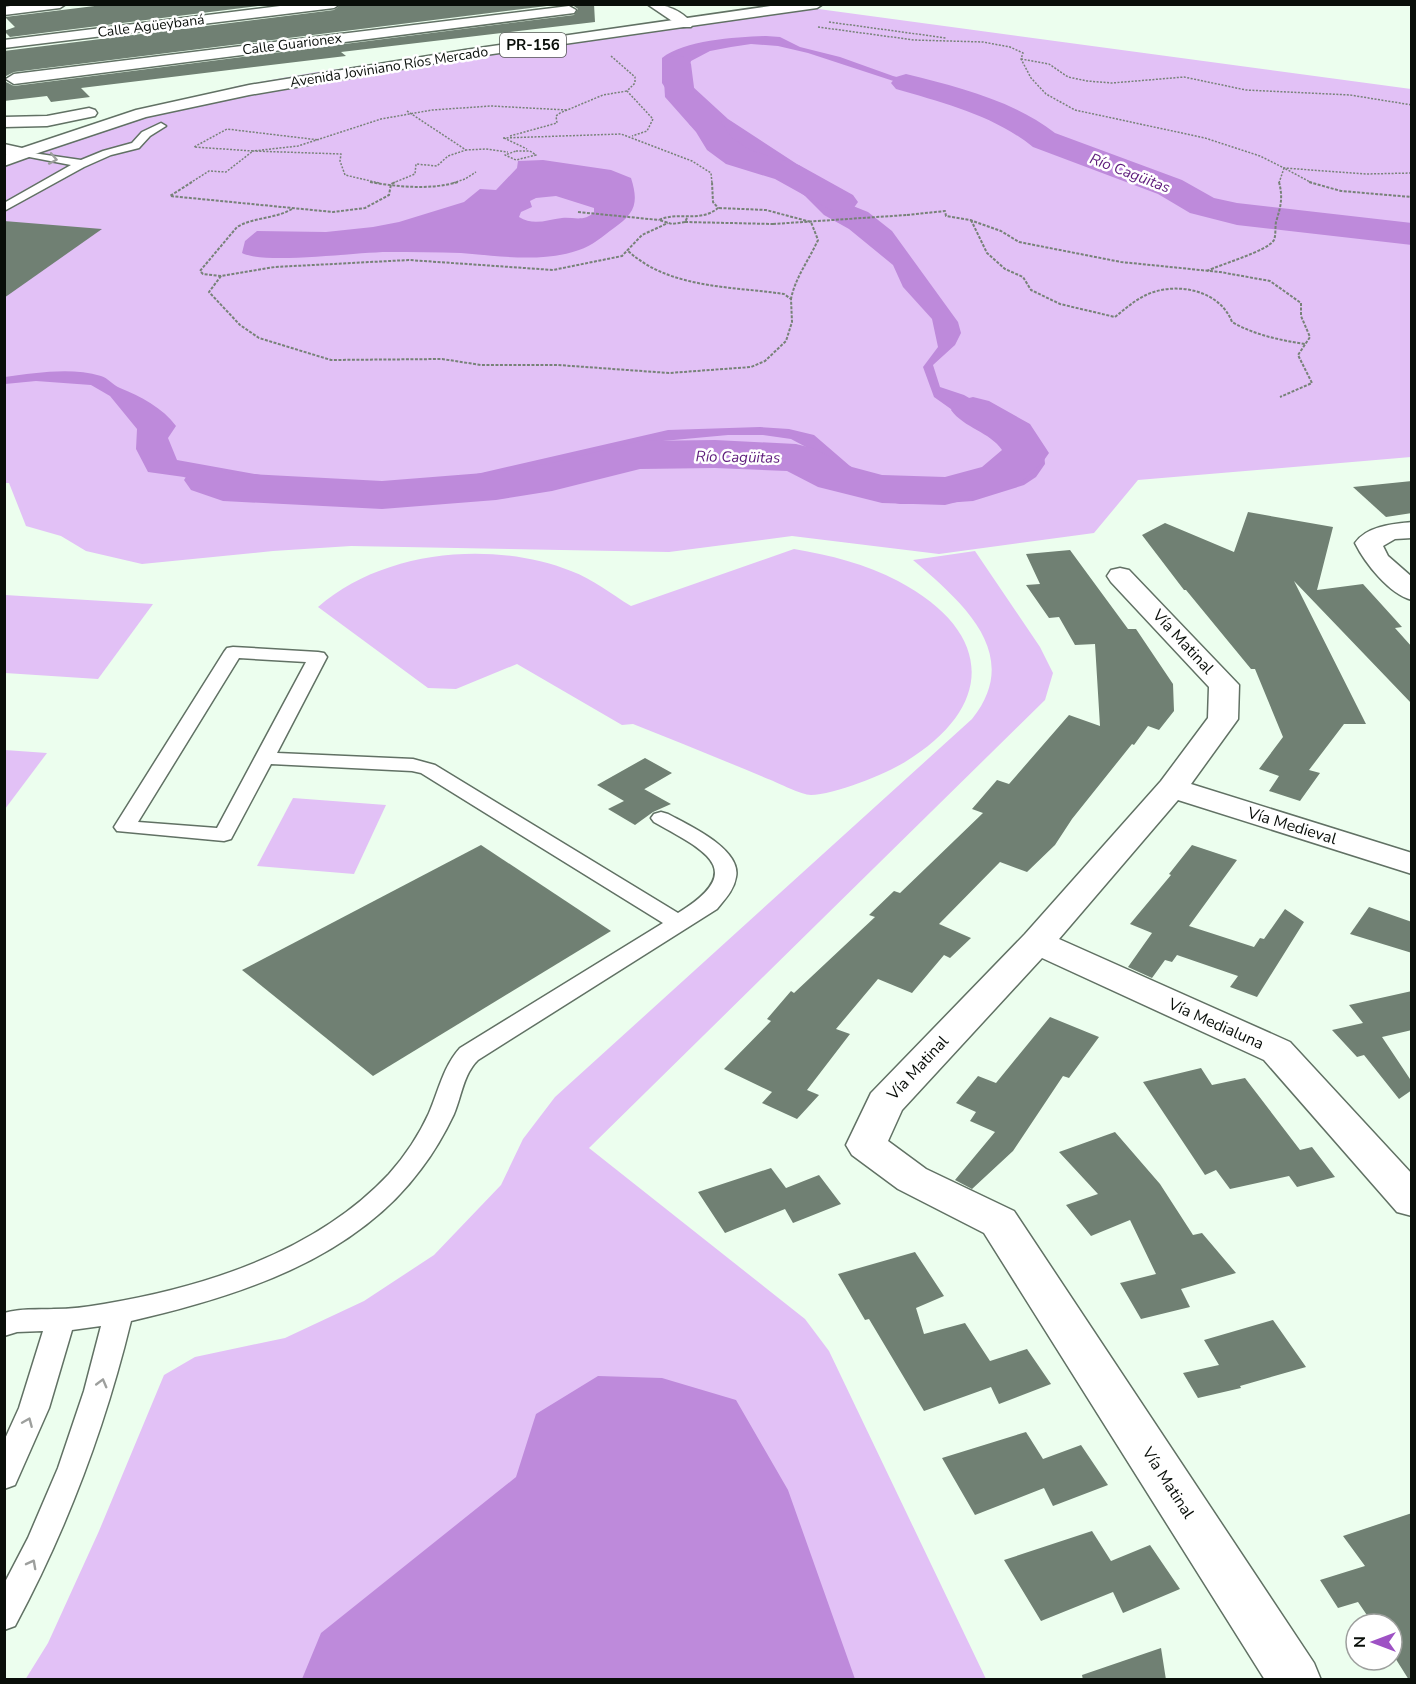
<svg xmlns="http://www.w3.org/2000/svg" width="1416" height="1684" viewBox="0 0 1416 1684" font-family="'Nunito Sans',sans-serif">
<rect width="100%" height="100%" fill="#ecfeee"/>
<g fill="#e2c1f6">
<polygon points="789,5 1411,89 1411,457 1138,480 1094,533 939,554 792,536 669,552 351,546 273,551 142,564 86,551 61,536 26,526 9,483 5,483 4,162 185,101 237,86 317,72"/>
<path d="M794,549C830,555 866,564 898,581C993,631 997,706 905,762C886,774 833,795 811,795C801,795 779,783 768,779C723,760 678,742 633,724L622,725L517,664L456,689L428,688L318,607C383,550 492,540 571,571C593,579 611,594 631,606Z"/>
<path d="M975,551L1040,647L1053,673L1045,700L589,1148L805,1319L829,1351L986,1679L25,1680L48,1643L99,1531L164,1375L195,1357L285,1338L364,1301L434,1255L501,1185L523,1139L555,1097L972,719C1024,654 962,602 913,560Z"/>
<polygon points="5,595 153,604 98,679 5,673"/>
<polygon points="5,750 47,753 5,809 4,750"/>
<polygon points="293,798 386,805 354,874 257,866"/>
</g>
<g fill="#be8adb" fill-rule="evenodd">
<path d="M766,36L780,37L800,47L840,57L893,76L946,90L992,110L985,111L808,53L778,46L751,44L731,47L710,51L691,61L688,72L692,86L728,119L823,181L843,202L868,212L892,231L958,322L961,333L955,345L933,365L940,387L964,395L1034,435L1044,453L1045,464L1036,477L1024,485L973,501L931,504H900L871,498L819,460L806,447L791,439L763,435H728L663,441L640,454L611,465L515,480L450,493H411L375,498L335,489L304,490L263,496L238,493L202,484L184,477L148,472L136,449L137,429L110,396L91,385L36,381L5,384V377C35,373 71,367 101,376C108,378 113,385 120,388C140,396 163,408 176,426L168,438L177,460L277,478L412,484L455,479L668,430L760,427L789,429L814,435L865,479L869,487L897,494L960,489L994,481L1014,466L1003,446L934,397L923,367L938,347L932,319L903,287L893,265L849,229L824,215L805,196L747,152L690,125L662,83V58C685,40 736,37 766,36Z"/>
<path d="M543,160L611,170L631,178C639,203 635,213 614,228C603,236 592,246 579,250C542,263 499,256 461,253C437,252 412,252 388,252C355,252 266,265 242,253L245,241L257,231L326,232L373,227L399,222L464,202L480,189L496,190L517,168L518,161ZM556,196L594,208V212C585,222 574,217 562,218C547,220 533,226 519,217L521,212L532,207L530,201L536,198Z"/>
<path d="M1212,204C1241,205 1267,214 1295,218C1334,224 1373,226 1411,229V238L1361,233L1324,224L1270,220L1205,209Z"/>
<polygon points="598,1376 662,1378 736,1400 788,1490 855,1679 302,1679 321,1633 516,1477 536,1414"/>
</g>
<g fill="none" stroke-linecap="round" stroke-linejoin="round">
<g fill="#be8adb" fill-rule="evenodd">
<polygon points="677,55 687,58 691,64 695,95 721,121 731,137 750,150 799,165 853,195 858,202 853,209 841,212 829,209 775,179 726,164 707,150 696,132 665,97 663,64 667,58"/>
<path d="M906,74C958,87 1012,100 1055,133L1182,180L1214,198L1237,203L1412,223V245L1237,225L1190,213L1158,194L1033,147C993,115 944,103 896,89L891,83L896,77Z"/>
<path d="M973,397L989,401L1030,424L1049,453L1042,463L1016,487L945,505L882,503L818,487L787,471L715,468L640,469L552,491L496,500L382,509L223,501L191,490L184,480L191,470L208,466L232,473L382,481L496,472L552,463L640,441L715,440L796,444L812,448L852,467L882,475L945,477L982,467L1002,450C990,432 964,428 951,410L957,401Z"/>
</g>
</g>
<g fill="#708073">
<polygon points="111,4 274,4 10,37 4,31 15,27 5,17"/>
<polygon points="342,4 563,4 14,72 4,77 4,51 334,10"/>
<polygon points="571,4 594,4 595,22 341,52 346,56 81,88 90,97 51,102 47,96 4,101 4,81 14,86 574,15 578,9"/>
<polygon points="4,221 102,229 4,298"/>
<polygon points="1412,481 1412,513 1386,517 1353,487"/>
<polygon points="1248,512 1333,527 1317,590 1363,584 1402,627 1395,628 1412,647 1412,704 1294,581 1366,724 1344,724 1309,770 1320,773 1300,801 1269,791 1279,776 1259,769 1283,737 1255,669 1251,669 1186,590 1184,590 1142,535 1165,523 1234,552"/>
<polygon points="1070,550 1128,629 1136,629 1173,684 1174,711 1159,730 1148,726 1134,745 1132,744 1072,819 1055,845 1027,872 1000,862 939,924 971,938 950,958 944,955 912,993 878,979 836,1029 850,1034 807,1090 819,1095 797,1119 762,1103 772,1092 724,1069 771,1021 767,1019 791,991 794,993 875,917 869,915 894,891 900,893 983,813 972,809 997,780 1009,784 1069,715 1100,726 1095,644 1075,645 1059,617 1049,618 1026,585 1040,584 1026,554"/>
<polygon points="645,758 672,773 636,794 644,789 671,804 653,812 635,825 608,809 624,801 597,785"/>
<polygon points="481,845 611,931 373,1076 242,970"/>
<polygon points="1192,845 1237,860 1189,926 1254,947 1260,938 1264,939 1285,909 1304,922 1257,997 1230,987 1238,976 1177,955 1172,962 1165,960 1152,978 1128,967 1152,933 1130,924 1171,875 1169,874"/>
<polygon points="1369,907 1412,922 1412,953 1350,934"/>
<polygon points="1412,991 1412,1030 1382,1037 1412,1082 1412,1090 1399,1099 1364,1055 1357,1057 1332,1030 1363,1023 1349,1005"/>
<polygon points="1050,1017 1099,1037 1069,1078 1063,1076 1013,1151 972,1189 955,1180 995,1132 970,1121 976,1112 956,1103 978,1076 996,1083"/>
<polygon points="1201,1068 1212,1085 1245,1078 1300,1150 1312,1147 1335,1177 1297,1187 1289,1176 1230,1189 1216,1170 1205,1175 1143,1082"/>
<polygon points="1115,1132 1160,1184 1193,1235 1202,1233 1236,1273 1181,1289 1190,1307 1141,1319 1120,1283 1156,1274 1130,1220 1091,1236 1066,1205 1098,1194 1059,1152"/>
<polygon points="771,1168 786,1188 819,1175 841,1204 793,1223 785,1209 725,1233 698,1192"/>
<polygon points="915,1252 944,1296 916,1308 924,1334 965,1323 990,1361 1027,1349 1051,1384 999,1404 991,1387 924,1411 869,1319 865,1320 838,1274"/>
<polygon points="1273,1320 1306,1367 1240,1386 1241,1388 1198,1398 1183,1373 1219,1365 1204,1340"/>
<polygon points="1026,1432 1043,1459 1081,1445 1108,1485 1053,1506 1044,1488 975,1515 942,1458"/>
<polygon points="1412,1513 1412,1680 1409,1680 1392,1653 1392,1624 1373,1624 1358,1602 1338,1608 1320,1580 1365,1566 1343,1536"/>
<polygon points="1092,1531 1111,1561 1150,1545 1180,1589 1123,1613 1113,1592 1041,1621 1004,1560"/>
<polygon points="1161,1648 1166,1680 1083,1680 1082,1675"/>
</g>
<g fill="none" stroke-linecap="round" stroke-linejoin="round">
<defs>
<g id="service">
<polygon points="161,123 166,126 150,136 139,148 111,155 84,167 4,211 4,203 71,165 19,155 19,151 81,160 103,151 132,143 142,132"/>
<path d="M233,647L318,652L324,653L327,657L277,753L413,759L435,765L678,913C750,869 703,850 654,822L651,818L654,814L661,812L668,814C688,825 742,849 736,877C734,890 725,899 717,909L478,1060C463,1075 462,1095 454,1114C445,1133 434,1152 421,1169C354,1260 236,1297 131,1321C105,1428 67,1529 15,1626L4,1630V1584L28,1538L58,1468L84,1391L101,1326L72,1330L49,1408L15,1485L4,1489V1441L19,1408L43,1331L17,1332L4,1336V1313C21,1308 37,1310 54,1309C70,1309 87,1307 104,1304C206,1287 317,1251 389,1174C405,1156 419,1135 429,1113C439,1090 443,1067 460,1048L663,923L421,773L412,771L271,764L231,839L224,841L117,831L114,827L224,652L227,648ZM239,658L306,662L217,828L138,822Z"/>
</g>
<g id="minor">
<polygon points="23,4 66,4 60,8 4,15 4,7"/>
<polygon points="296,4 340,4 334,8 4,48 4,40"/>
<path d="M647,4C665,4 680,9 693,24L691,27H681Z"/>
<polygon points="569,6 576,10 574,13 14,84 6,79 14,74"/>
<path d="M1412,522V538L1395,539L1383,546L1388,556L1412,577V600C1389,594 1365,563 1355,543C1367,526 1392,524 1412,522Z"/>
<polygon points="1120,568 1129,570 1239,685 1238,719 1191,784 1412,853 1412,874 1178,800 1059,939 1290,1042 1412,1174 1412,1216 1397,1212 1264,1060 1042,958 902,1110 888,1141 926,1169 1014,1211 1314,1663 1321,1680 1265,1680 984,1233 898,1189 852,1155 846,1145 871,1093 1025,934 1161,781 1208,718 1209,687 1111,582 1107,576 1111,570"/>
</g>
<polygon id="secondary" points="23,148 29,149 32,153 29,157 4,166 4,155"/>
<g id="primary">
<polygon points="784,4 823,4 817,8 465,58 249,95 146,117 23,158 4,154 4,144 22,148 136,110 249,85 465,50"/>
<polygon points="89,108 95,110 97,113 95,116 47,126 4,127 4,117 47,116"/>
</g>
</defs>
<use href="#service" stroke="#617164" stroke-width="3"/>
<use href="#minor" stroke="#617164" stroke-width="3"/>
<use href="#secondary" stroke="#617164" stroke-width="3"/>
<use href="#primary" stroke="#617164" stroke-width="3"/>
<g stroke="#778278" stroke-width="1.5" stroke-dasharray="2 1.5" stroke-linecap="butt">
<polyline points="829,22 946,38"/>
<polyline points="818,27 914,40 983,42 1010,47 1023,53 1021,59 1031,78 1046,94 1075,110 1205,138 1260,156 1284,168 1366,174 1412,173"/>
<polyline points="611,56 635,77 635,83 627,91 653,119 647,131 632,136"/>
<polyline points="1021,59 1049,64 1068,77 1087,81 1112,83 1184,77 1246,90 1350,95 1412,105"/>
<polyline points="407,111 466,150 486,149 508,152"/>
<polyline points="510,136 557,123 556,116 560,113 603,95 627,91"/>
<polyline points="503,138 621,134 692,161 711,173 712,183"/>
<polyline points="504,138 527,149"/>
<polyline points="253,151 194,147 227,129 319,140"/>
<polygon points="516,151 530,151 536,155 516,160 505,155"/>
<polyline points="190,183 209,171 226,172 253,151"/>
<polyline points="379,183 345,175 340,161 341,154 253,151 298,146 381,119 432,110 491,106 567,110"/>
<polyline points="393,183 415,174 416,164 437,166 448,156 466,150"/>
<polyline points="453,183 465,179 476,172"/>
<polyline points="1279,183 1284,168 1312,183"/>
</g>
<g stroke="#778278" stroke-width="2" stroke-dasharray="3 1.5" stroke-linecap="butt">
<polyline points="192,182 170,196 333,212 365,208 389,195 391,184 396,182"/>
<path d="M370,182C398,187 430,190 458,182"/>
<polyline points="1309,182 1341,191 1412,197"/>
<path d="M719,208L766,210L811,222L818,240C809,260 795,278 791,299"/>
<path d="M292,209C275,219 254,217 237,227L200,271L203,274L221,276L275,267L409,260L553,270L622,256L642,235L668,223"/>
<polyline points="578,212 659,220"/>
<polyline points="907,215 945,211 946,216 970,220 1001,231 1019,242 1121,262 1220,272 1270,281 1301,303 1301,316 1310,337 1298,355 1312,383 1280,397"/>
<path d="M687,218L685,222L672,224L659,220C679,211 700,223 718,208L713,202L712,182"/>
<path d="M971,220L987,253L1005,269L1023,277L1031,290L1060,304L1115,317C1125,309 1135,300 1146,295C1176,281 1220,290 1232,322C1255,335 1279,340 1305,344"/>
<polyline points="685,222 773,224"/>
<path d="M1207,271C1221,264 1268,251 1274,240C1276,235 1275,228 1276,222C1281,206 1283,197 1279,182"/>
<path d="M221,276L209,292L240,325L259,338L331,360L442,359L481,365H558L669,373L751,367L765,361L786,341L792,322L791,299L784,294C730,286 669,289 627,250"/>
</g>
<use href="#service" fill="#fff" fill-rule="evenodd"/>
<use href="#minor" fill="#fff" fill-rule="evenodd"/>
<use href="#secondary" fill="#fff" fill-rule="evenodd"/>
<use href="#primary" fill="#fff" fill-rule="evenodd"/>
<polyline stroke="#778278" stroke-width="2" stroke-dasharray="3 1.5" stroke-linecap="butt" points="773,224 907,215"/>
</g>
<defs><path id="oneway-chevron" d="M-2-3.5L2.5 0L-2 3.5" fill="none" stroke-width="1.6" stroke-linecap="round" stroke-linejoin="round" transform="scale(1.5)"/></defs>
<g stroke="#9d9f9d">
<use href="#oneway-chevron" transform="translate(53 159) rotate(11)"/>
<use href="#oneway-chevron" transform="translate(102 1383) rotate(-75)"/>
<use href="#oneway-chevron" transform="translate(28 1422) rotate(-67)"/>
<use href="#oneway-chevron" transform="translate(32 1564) rotate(-62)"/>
</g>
<g text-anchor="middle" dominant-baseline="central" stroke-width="5" stroke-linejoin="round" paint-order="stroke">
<g font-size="14" fill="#090e09" stroke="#fff">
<text transform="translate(151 26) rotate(-7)">Calle Agüeybaná</text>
<text transform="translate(292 44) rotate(-7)">Calle Guarionex</text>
<text transform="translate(389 67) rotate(-9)">Avenida Joviniano Ríos Mercado</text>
</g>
<rect fill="#fff" stroke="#535653" stroke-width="1.5" x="500" y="33" width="66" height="24" rx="4.5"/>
<g font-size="15" font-weight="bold" fill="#090e09">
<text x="533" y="45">PR-156</text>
</g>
<g font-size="15" font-style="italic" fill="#5d1b7b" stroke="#fff">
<text transform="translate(1130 173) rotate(21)">Río Cagüitas</text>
<text transform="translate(738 457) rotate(1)">Río Cagüitas</text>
</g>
<g font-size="16" fill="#090e09" stroke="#fff">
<text transform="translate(1183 642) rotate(47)">Vía Matinal</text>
<text transform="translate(1292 826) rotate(17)">Vía Medieval</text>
<text transform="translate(1216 1024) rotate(24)">Vía Medialuna</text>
<text transform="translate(918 1068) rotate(-47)">Vía Matinal</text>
<text transform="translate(1168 1483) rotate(57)">Vía Matinal</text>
</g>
</g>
<rect width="1416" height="1684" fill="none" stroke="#090e09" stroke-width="12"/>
<g transform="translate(1374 1642) rotate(270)"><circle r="28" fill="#ffffff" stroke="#9d9f9d" stroke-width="1.5"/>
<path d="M0-4.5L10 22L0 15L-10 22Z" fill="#9e52c4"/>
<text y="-9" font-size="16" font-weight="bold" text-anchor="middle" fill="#090e09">N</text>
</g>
</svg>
